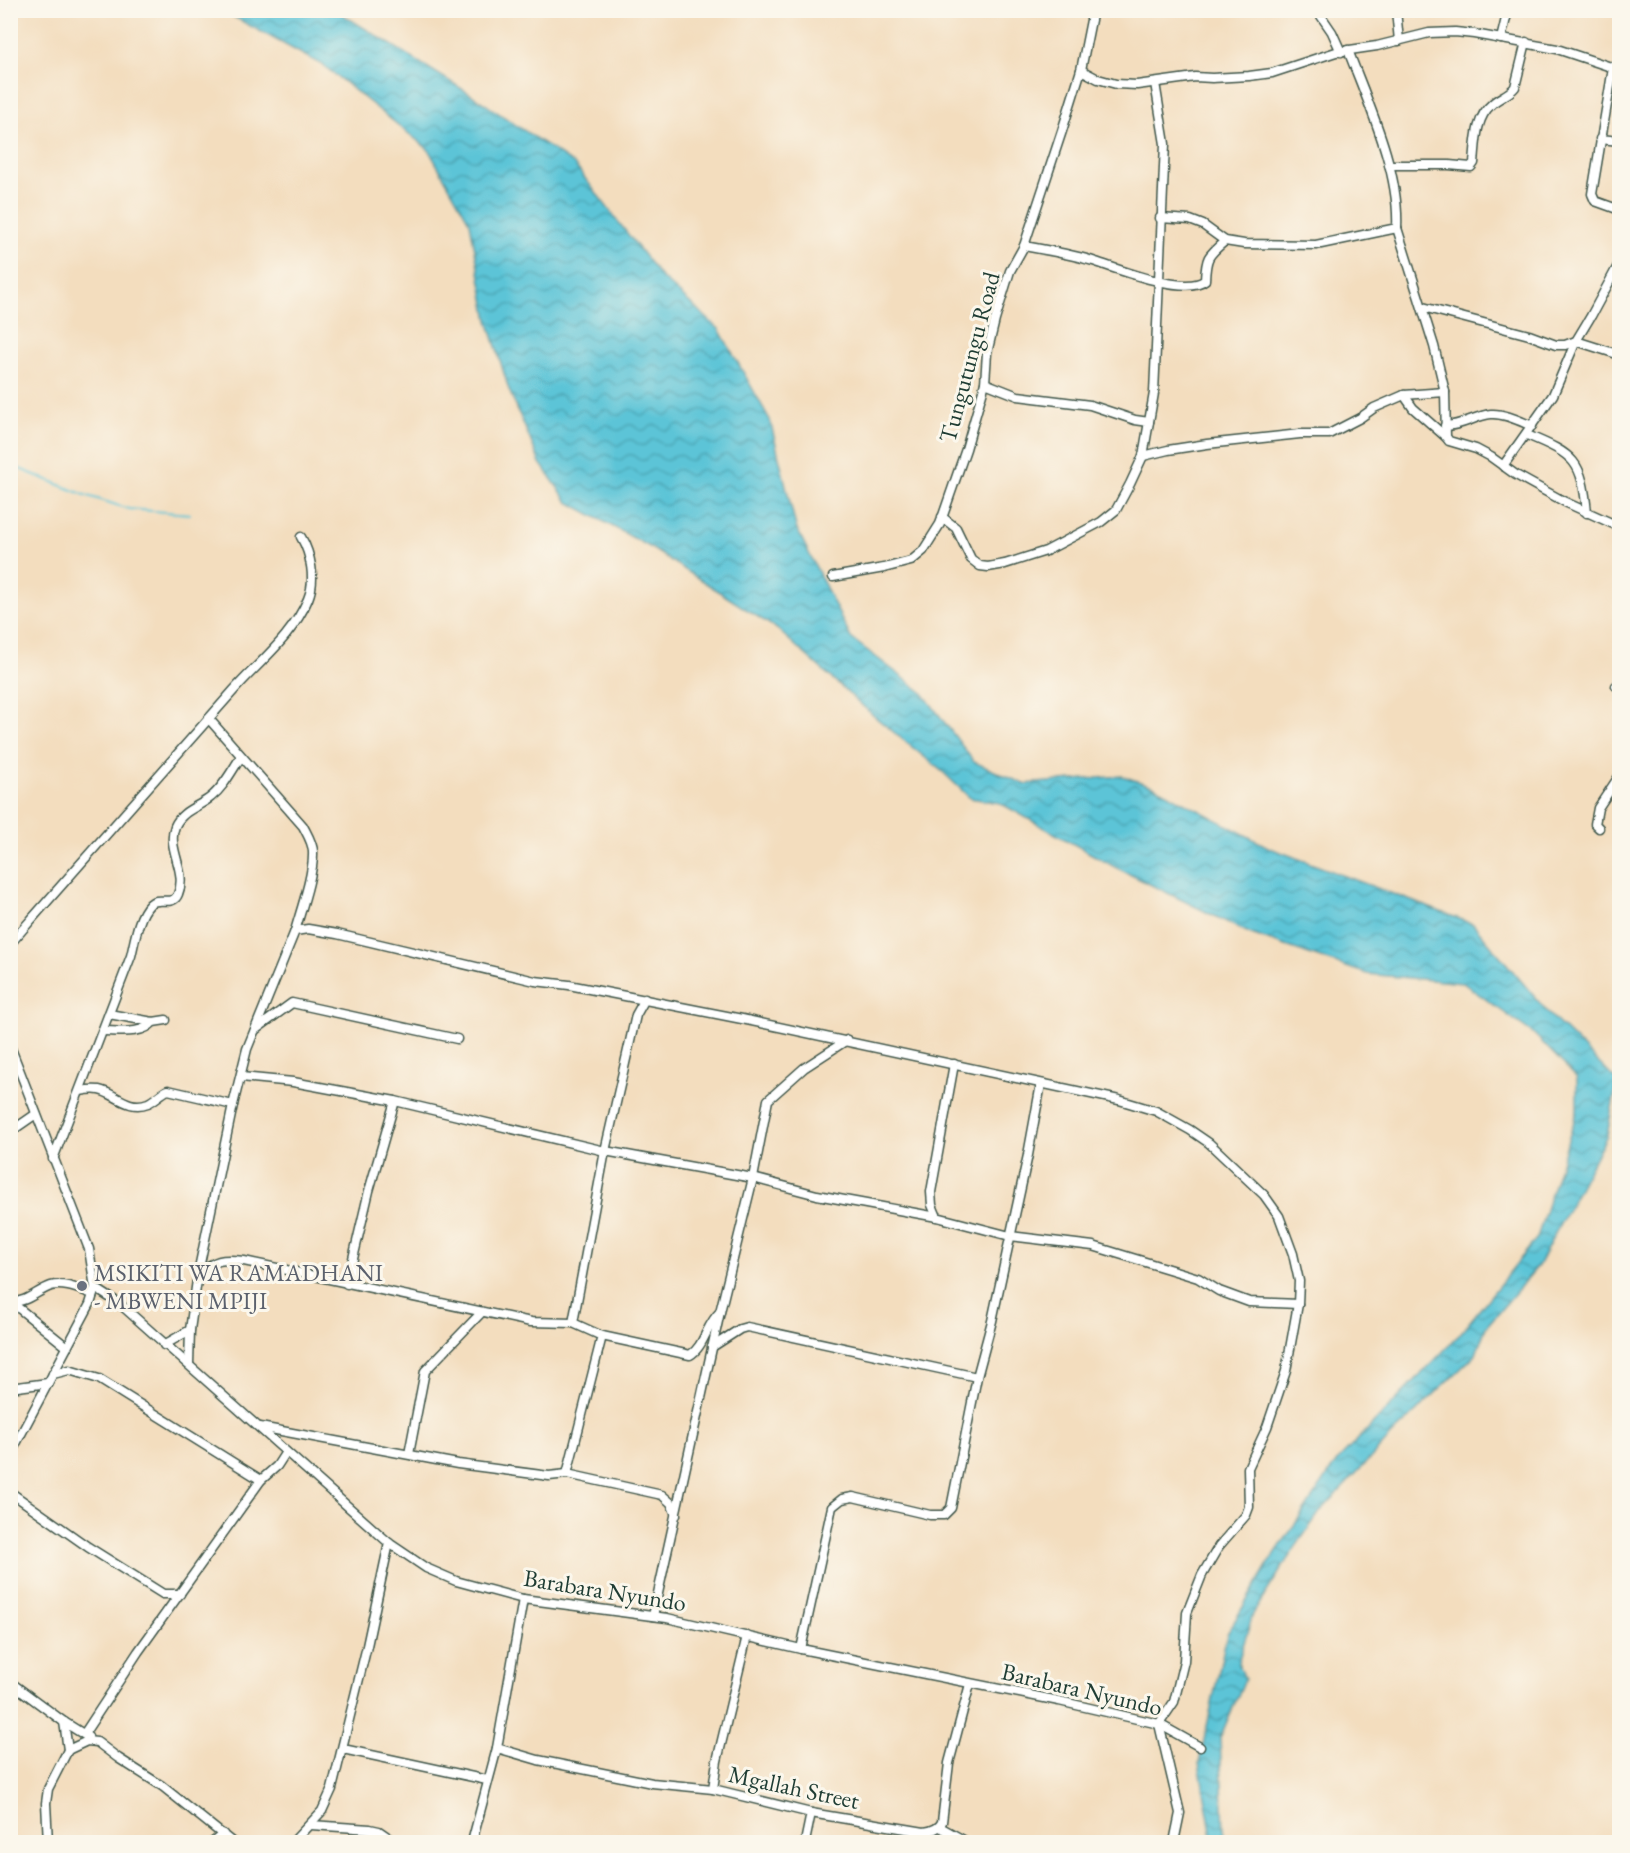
<svg xmlns="http://www.w3.org/2000/svg" width="1630" height="1853" viewBox="0 0 1630 1853" font-family="'EB Garamond',serif">
<defs>
<pattern id="water-waves" width="16" height="10" patternUnits="userSpaceOnUse" patternTransform="scale(1.5)"><rect width="16" height="10" fill="#5bc4d7"/><path d="M0 5q4-4 8 0t8 0" fill="none" stroke="#4ba0af"/></pattern>
</defs>
<rect width="100%" height="100%" fill="#fbf7ec"/>
<filter id="ink" filterUnits="userSpaceOnUse"><feTurbulence type="fractalNoise" baseFrequency=".0167" numOctaves="2"/><feDisplacementMap in="SourceGraphic" scale="12" xChannelSelector="R" yChannelSelector="G"/><feConvolveMatrix kernelMatrix="1 2 1 2 8 2 1 2 1" color-interpolation-filters="sRGB"/></filter>
<filter id="wash" filterUnits="userSpaceOnUse"><feTurbulence type="fractalNoise" baseFrequency=".008" numOctaves="4" result="noise"/><feDisplacementMap in="SourceGraphic" scale="24" xChannelSelector="R" yChannelSelector="G"/><feGaussianBlur stdDeviation="1.35" result="paint"/><feColorMatrix in="noise" values="0 0 0 0 0 0 0 0 0 0 0 0 0 0 0 0 0 1.4 0 .05"/><feComposite in="paint" operator="in"/></filter>
<g filter="url(#wash)">
<rect width="100%" height="100%" fill="#f3ddbe"/>
<polygon fill="url(#water-waves)" stroke="#3d8086" stroke-width="1.5" points="223,11 337,11 470,94 574,164 660,276 719,329 770,420 796,527 851,638 922,692 974,762 1024,784 1122,776 1153,786 1270,848 1473,924 1550,1015 1617,1081 1607,1135 1538,1266 1486,1327 1476,1354 1392,1435 1320,1512 1292,1552 1253,1614 1238,1662 1245,1679 1220,1738 1224,1830 1227,1842 1213,1842 1199,1763 1227,1634 1267,1566 1338,1460 1459,1335 1537,1238 1577,1112 1577,1078 1534,1034 1463,983 1367,974 1251,934 1115,867 1000,803 970,798 944,773 875,717 777,629 648,546 568,502 540,463 509,390 488,320 470,223 428,149 324,66"/>
<g fill="none" stroke-linecap="round" stroke-linejoin="round">
<polyline stroke="#5bc4d7" stroke-width="2" points="10,465 85,495 129,509 190,514"/>
</g>
</g>
<g filter="url(#ink)">
<g fill="none" stroke-linecap="round" stroke-linejoin="round">
<defs>
<g id="street">
<polyline points="1317,10 1332,32 1341,52"/>
<polyline points="1396,10 1399,41"/>
<polyline points="1501,39 1508,10"/>
<path d="M1348,50C1368,103 1400,171 1397,228L1434,346L1445,392L1446,437L1449,441L1476,449L1491,457L1516,475L1565,502L1620,527"/>
<polyline points="1613,68 1592,194 1595,201 1620,210"/>
<polyline points="1081,70 1098,79 1116,84 1137,85 1195,77 1212,78 1249,76 1272,73 1336,52 1377,46 1429,33 1455,32 1474,34 1557,49 1620,70"/>
<polyline points="1600,139 1620,141"/>
<path d="M1389,165H1449L1471,167L1474,163C1476,143 1475,118 1492,104C1499,97 1509,95 1515,87L1526,42"/>
<polyline points="1160,218 1190,220 1203,225 1225,241 1244,244 1316,245 1397,228"/>
<path d="M1024,246C1047,250 1070,254 1093,261C1115,268 1185,296 1205,280C1206,258 1207,256 1225,241"/>
<polyline points="1423,307 1529,335 1556,345 1565,345 1576,341 1591,316 1620,262"/>
<polyline points="985,383 1018,396 1090,405 1135,420 1149,422"/>
<polyline points="1404,395 1413,408 1446,437"/>
<path d="M1445,426C1462,426 1477,415 1491,414C1504,413 1520,421 1532,426"/>
<path d="M1527,435C1575,455 1582,460 1587,513"/>
<polyline points="1143,456 1168,450 1207,444 1300,434 1329,434 1360,418 1374,408 1404,395 1445,392"/>
<polyline points="1503,466 1553,395 1576,341 1620,355"/>
<polyline points="942,517 956,528 971,559 980,566 988,567 1005,564 1046,551 1101,522 1116,510 1130,484 1143,456 1154,393 1165,144 1155,83"/>
<polyline points="833,577 884,568 911,561 923,551 940,524 966,449 985,383 987,353 995,320 1010,271 1024,246 1062,131 1081,70 1093,10"/>
<polyline points="1616,686 1620,687"/>
<path d="M209,719L303,826C307,834 313,843 313,852C314,873 301,910 295,931"/>
<polyline points="1599,828 1595,824 1598,808 1620,775"/>
<path d="M10,944C84,859 159,775 234,690C261,660 292,637 308,599C316,580 311,554 301,537"/>
<polyline points="109,1014 153,1022 166,1020"/>
<polyline points="255,1030 292,1003 457,1039"/>
<path d="M103,1031C118,1031 143,1035 153,1022"/>
<polyline points="10,1046 89,1249 95,1288 90,1304 10,1455"/>
<polyline points="241,1077 293,1082 395,1101 605,1151 753,1178 817,1195 937,1217 1010,1236 1093,1246 1198,1278 1219,1291 1249,1302 1298,1304"/>
<path d="M80,1091C86,1090 93,1089 99,1090C115,1093 128,1111 148,1103C155,1100 161,1093 168,1090L233,1105"/>
<polyline points="10,1132 36,1114"/>
<path d="M53,1159L131,956C135,940 138,916 150,904C158,896 173,907 178,894C188,871 166,849 175,826C182,810 199,807 211,797C224,787 232,770 241,757"/>
<polyline points="937,1217 932,1205 931,1192 954,1064"/>
<path d="M198,1273C216,1260 221,1258 244,1261L531,1322L573,1323L602,1336L690,1355C704,1347 706,1325 720,1312"/>
<polyline points="347,1284 369,1191 395,1101"/>
<polyline points="95,1288 120,1304 389,1543 426,1568 456,1581 523,1599 667,1618 801,1649 1059,1701 1159,1724 1200,1747"/>
<path d="M11,1302C26,1303 37,1291 51,1286C63,1282 81,1290 93,1294"/>
<polyline points="11,1302 67,1347"/>
<polyline points="573,1323 605,1151 636,1015 645,999"/>
<polyline points="164,1345 190,1330"/>
<polyline points="712,1347 740,1329 747,1327 977,1377"/>
<polyline points="189,1364 190,1330 198,1273 233,1105 247,1049 295,931 308,929 337,934 535,981 569,985 742,1019 1119,1100 1156,1111 1190,1130 1209,1143 1264,1195 1279,1216 1293,1254 1299,1281 1298,1304 1286,1371 1267,1427 1248,1468 1249,1507 1246,1515 1219,1546 1202,1575 1187,1613 1184,1661 1174,1702 1159,1724 1180,1813 1174,1842"/>
<polyline points="53,1374 69,1370 99,1379 261,1480"/>
<polyline points="10,1388 48,1383"/>
<polyline points="260,1427 458,1464 549,1476 567,1474 662,1495 671,1503 676,1515"/>
<polyline points="409,1454 425,1371 482,1312"/>
<polyline points="567,1474 602,1336"/>
<polyline points="10,1492 88,1547 163,1594 180,1594"/>
<polyline points="653,1616 720,1312 753,1178 768,1100 804,1068 847,1040"/>
<polyline points="801,1649 832,1507 842,1499 853,1497 930,1515 944,1515 951,1508 977,1377 992,1321 1028,1155 1041,1084"/>
<polyline points="10,1682 64,1722 88,1737"/>
<polyline points="64,1722 68,1750"/>
<polyline points="84,1734 138,1652 261,1480 277,1466 286,1452"/>
<path d="M497,1748L538,1760L652,1783L713,1789L811,1813L924,1832C932,1831 939,1829 942,1822L949,1763L970,1684"/>
<polyline points="343,1749 487,1780"/>
<polyline points="713,1789 717,1761 747,1636"/>
<polyline points="311,1825 370,1829 379,1831 395,1842"/>
<polyline points="940,1827 967,1842"/>
<polyline points="48,1842 46,1803 48,1789 68,1750 87,1741 97,1742 118,1758 162,1786 232,1842"/>
<polyline points="213,1842 223,1834"/>
<polyline points="293,1842 322,1811 332,1789 367,1646 389,1543"/>
<polyline points="472,1842 497,1748 523,1599"/>
<polyline points="805,1842 811,1813"/>
</g>
</defs>
<use href="#street" stroke="#3f5549" stroke-width="11"/>
<use href="#street" stroke="#fff" stroke-width="8"/>
</g>
</g>
<circle fill="#6b7280" stroke="#fbf7ec" stroke-width="2" cx="82" cy="1286" r="6"/>
<g text-anchor="middle" dominant-baseline="central" stroke-width="6" stroke-linejoin="round" paint-order="stroke">
<g font-size="24" fill="#1f3d34" stroke="#fbf7ec">
<text transform="translate(969 357) rotate(-75)">Tungutungu Road</text>
<text transform="translate(605 1590) rotate(9)">Barabara Nyundo</text>
<text transform="translate(1082 1689) rotate(13)">Barabara Nyundo</text>
<text transform="translate(794 1787) rotate(12)">Mgallah Street</text>
</g>
<g font-size="24" fill="#5b616d" stroke="#fbf7ec" text-anchor="start">
<text x="94" y="1272">MSIKITI WA RAMADHANI<tspan x="94" dy="28">- MBWENI MPIJI</tspan></text>
</g>
</g>
<rect width="1630" height="1853" fill="none" stroke="#fbf7ec" stroke-width="36"/>
</svg>
